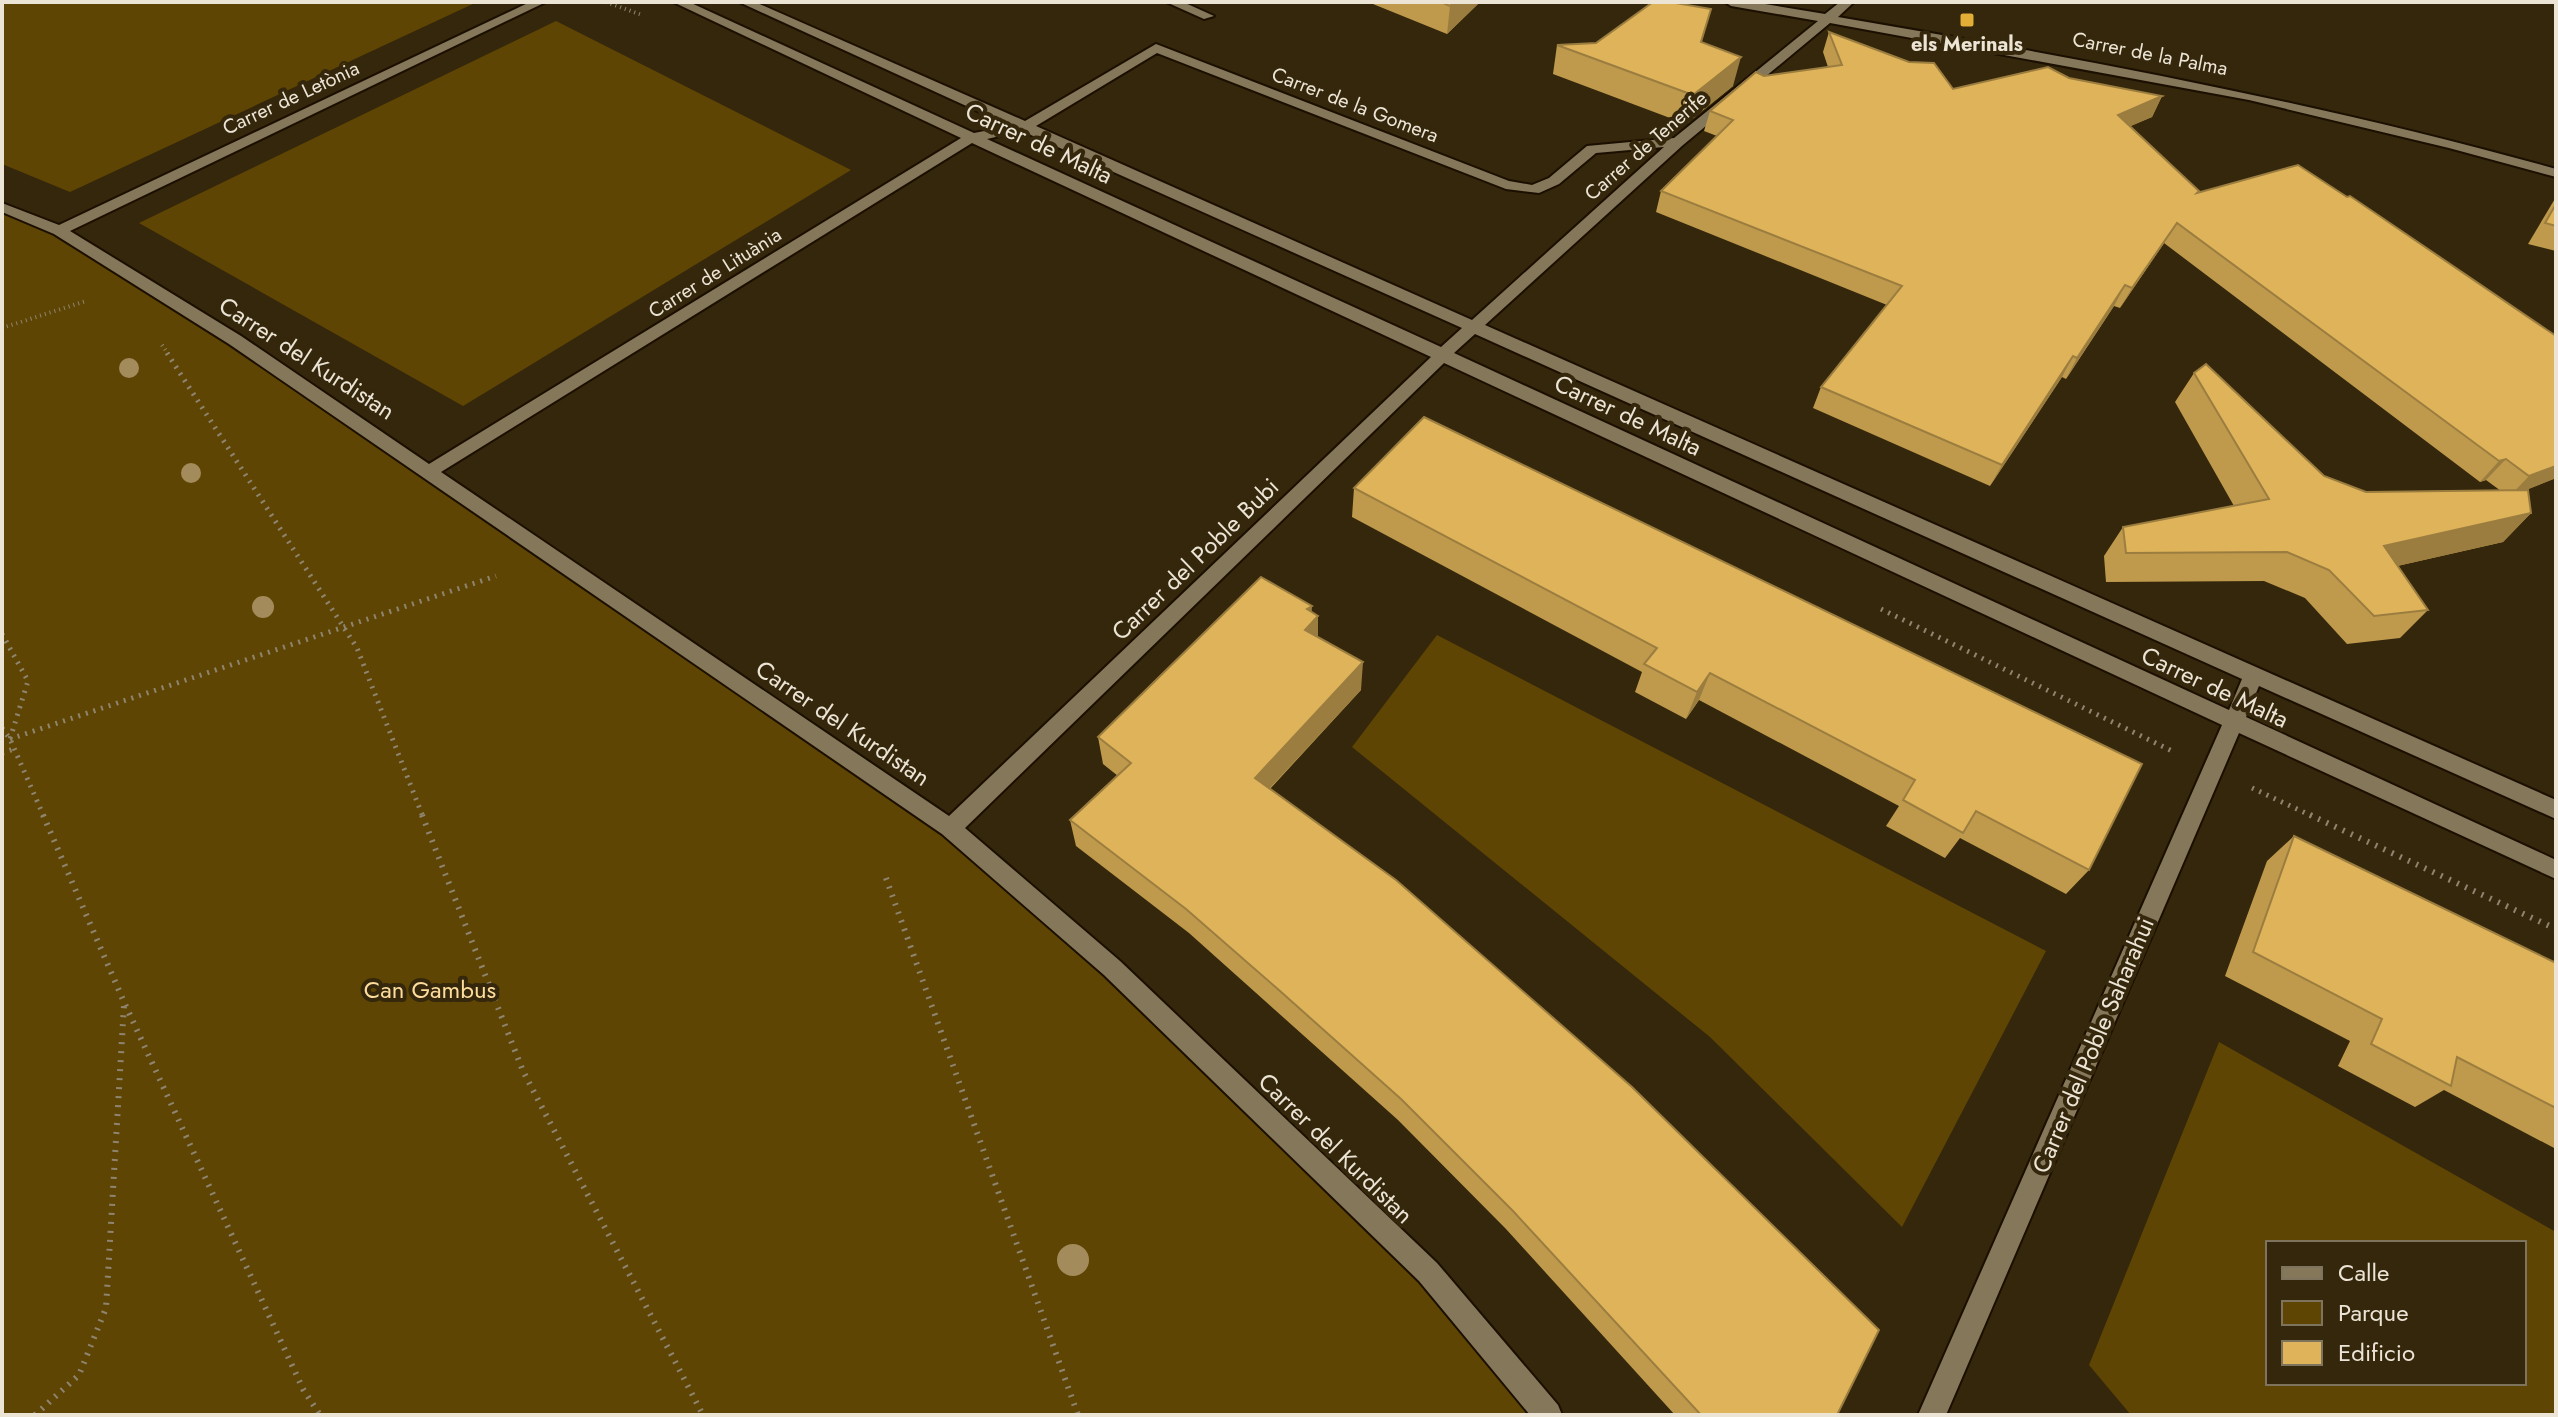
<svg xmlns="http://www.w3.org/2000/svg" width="2558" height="1417" viewBox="0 0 2558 1417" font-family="Jost,sans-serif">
<rect width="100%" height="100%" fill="#34270c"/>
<g fill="#5f4503" fill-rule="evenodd">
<polygon points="2,2 477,2 70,192 2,164"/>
<polygon points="556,21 851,170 463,406 139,223"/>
<polygon points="2,207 59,231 235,340 949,828 1428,1272 1548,1415 2,1415"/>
<polygon points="1437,635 2046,951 1902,1227 1710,1037 1352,747"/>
<path d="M2219,1042L2556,1232V1415H2131L2089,1365ZM2268,1243H2524V1383H2268Z"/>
</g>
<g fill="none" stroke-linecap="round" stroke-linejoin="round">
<defs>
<polygon id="service" points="1166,2 1183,2 1214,16 1204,19"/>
<path id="minor" d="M530,2H546L70,231L241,336L429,464L961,138L673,2H689L974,133L1010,126L739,2H755L1025,121L1156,44L1509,181L1532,185L1549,178L1587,146L1674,138L1818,21L1731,6L1725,2H1753L1825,14L1840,2H1854L1838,17C2080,58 2320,103 2556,169V177L2449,148L2249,100L1830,23L1683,145L1485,325L2556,800V819L2259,686L2246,717L2556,860V879L2239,733L1946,1415H1918L2222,725L1444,363L965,828L1120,961L1437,1263L1558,1405L1562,1415H1530L1419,1281L1104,975L942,834L229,344L54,234L2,212V203L59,225ZM1157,53L1506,189L1539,193L1559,184L1596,153L1664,147L1472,320L1036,126ZM1022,131L1462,328L1441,347L987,139ZM972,143L1431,357L949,816L441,472ZM1475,334L2242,679L2229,710L1454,353Z"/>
</defs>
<use href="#service" stroke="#1b0f00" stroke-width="4"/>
<use href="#minor" stroke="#1b0f00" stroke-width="4"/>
<g stroke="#8e846f" stroke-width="4" stroke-dasharray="1 4" stroke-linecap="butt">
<polyline points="606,2 642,15"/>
<polyline points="2,328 86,301"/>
<polyline points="162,345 169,355"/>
</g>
<g stroke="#8e846f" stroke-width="5" stroke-dasharray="2 6" stroke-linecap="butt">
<polyline points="167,353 357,648 423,817"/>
<polyline points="1881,609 2174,752"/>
<polyline points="2,634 28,681 10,739"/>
<polyline points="2,728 10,739 44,817"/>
<polyline points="10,739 496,576"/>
<polyline points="2,753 14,749"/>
<polyline points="2252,788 2314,817"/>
</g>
<g stroke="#8e846f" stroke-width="6" stroke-dasharray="2 7" stroke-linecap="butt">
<polyline points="43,815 124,1002 303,1389 320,1415"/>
<polyline points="422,815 523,1071 703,1415"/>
<polyline points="2310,815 2556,929"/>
<polyline points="886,878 1078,1415"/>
<polyline points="35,1415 79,1375 106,1308 124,1005"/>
</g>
<use href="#service" fill="#85775a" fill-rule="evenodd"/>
<use href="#minor" fill="#85775a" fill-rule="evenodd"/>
</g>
<g fill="#a38b5b">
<circle cx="129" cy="368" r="10"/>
<circle cx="191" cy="473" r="10"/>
<circle cx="263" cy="607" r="11"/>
<circle cx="1073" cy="1260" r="16"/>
</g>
<g fill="#bf9a4d">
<polygon points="1368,2 1480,2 1447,34"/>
<polygon points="1829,32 1953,89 2069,78 2162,96 2152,117 2130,126 2197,193 2556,478 2525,490 2531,513 2503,542 2397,566 2428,610 2400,638 2347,644 2305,598 2264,581 2106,582 2104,556 2123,527 2234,506 2175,402 2194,373 2324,476 2366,492 2501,491 2486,480 2480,482 2164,243 2120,308 2114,306 2066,379 2062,377 1990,486 1813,408 1821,387 1887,305 1656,212 1661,191 1717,136 1704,131 1710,111 1764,76 1828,67 1823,52"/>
<polygon points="1703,42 1733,86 1686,124 1553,74 1557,45"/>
<polygon points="2556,197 2556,251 2528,244"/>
<polygon points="1354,488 2089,870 2066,894 1960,838 1945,858 1886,826 1899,806 1699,700 1686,719 1635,692 1642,672 1352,517"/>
<polygon points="1318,637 1361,690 1270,789 1837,1415 1675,1415 1506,1229 1398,1120 1189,933 1076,846 1070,820 1118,776 1103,764 1098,737"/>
<polygon points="2294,836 2556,963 2556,1149 2444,1090 2415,1107 2338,1066 2350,1041 2225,976 2267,861"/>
</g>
<g fill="#9b7d3f">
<polygon points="1454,2 1480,2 1447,34 1450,6"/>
<polygon points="1741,57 1733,86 1686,124 1693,95"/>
<polygon points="2162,96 2152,117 2108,136 2118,115"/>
<polygon points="2177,223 2164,243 2120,308 2132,288"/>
<polygon points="2125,285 2114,306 2066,379 2077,358"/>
<polygon points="2073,356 2062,377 1990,486 2002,465"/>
<polygon points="2506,459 2486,480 2480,482 2499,461"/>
<polygon points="2556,466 2556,478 2509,497 2529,476"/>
<polygon points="2531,513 2503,542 2358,575 2384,546"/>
<polygon points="1312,606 1311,623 1318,616 1318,644 1304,658 1307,609"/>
<polygon points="1363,662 1361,690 1255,804 1255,778"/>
<polygon points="1710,673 1699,700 1686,719 1697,692"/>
</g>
<g fill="#deb35a" stroke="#9b7d3f" stroke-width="2">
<polygon points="1441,2 1454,2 1450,6"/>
<polygon points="1653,2 1670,2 1711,9 1701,42 1741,57 1693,95 1557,45 1596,43"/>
<polygon points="1829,32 1909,62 1934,63 1953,89 2048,67 2069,78 2162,96 2118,115 2199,191 2197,193 2298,165 2347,197 2350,196 2556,336 2556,466 2529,476 2506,459 2499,461 2177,223 2132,288 2125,285 2077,358 2073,356 2002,465 1821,387 1902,286 1661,191 1733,120 1710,111 1756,72 1764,76 1842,65"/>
<polygon points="2556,204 2556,226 2545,223"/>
<polygon points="2206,364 2324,476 2366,492 2528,490 2531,513 2384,546 2428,610 2374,616 2329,570 2287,552 2126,553 2123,527 2269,499 2194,373"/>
<polygon points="1424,417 2142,764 2089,870 1976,811 1963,833 1903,800 1915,780 1710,673 1697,692 1644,664 1657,648 1354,488"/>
<polygon points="1261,577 1312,606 1307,609 1318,616 1305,630 1363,662 1255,778 1396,880 1632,1087 1879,1330 1837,1415 1701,1415 1513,1211 1401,1099 1280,991 1186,909 1070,820 1131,763 1098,737"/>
<polygon points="2294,836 2556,963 2556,1108 2457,1057 2451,1086 2371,1044 2382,1019 2253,952"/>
</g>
<rect fill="#e3ae35" stroke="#34270c" stroke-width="3" x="1959" y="12" width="16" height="16" rx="4"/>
<g text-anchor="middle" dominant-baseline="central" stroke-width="8" stroke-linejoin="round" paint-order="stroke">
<g font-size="20" font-weight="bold" fill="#ece4d5" stroke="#34270c">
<text x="1967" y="44">els Merinals</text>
</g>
<g font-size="20" fill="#ece4d5" stroke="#34270c">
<text transform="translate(2150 54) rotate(11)">Carrer de la Palma</text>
<text transform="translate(291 98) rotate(-25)">Carrer de Letònia</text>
<text transform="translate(1355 105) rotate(21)">Carrer de la Gomera</text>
<text transform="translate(1646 146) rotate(-41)">Carrer de Tenerife</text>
<text transform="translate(715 273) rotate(-32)">Carrer de Lituània</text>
</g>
<g font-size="24" fill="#ece4d5" stroke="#34270c">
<text transform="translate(1039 143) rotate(25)">Carrer de Malta</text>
<text transform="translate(307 358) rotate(33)">Carrer del Kurdistan</text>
<text transform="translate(1628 415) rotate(25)">Carrer de Malta</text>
<text transform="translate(1195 559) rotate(-44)">Carrer del Poble Bubi</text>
<text transform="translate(2215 687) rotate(25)">Carrer de Malta</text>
<text transform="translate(843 723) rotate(34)">Carrer del Kurdistan</text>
<text transform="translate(2093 1045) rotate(-67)">Carrer del Poble Saharahui</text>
<text transform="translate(1336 1148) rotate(44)">Carrer del Kurdistan</text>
</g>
<g font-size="24" fill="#fddc9c" stroke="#34270c">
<text x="430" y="989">Can Gambus</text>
</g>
</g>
<rect width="2558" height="1417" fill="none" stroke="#ece4d5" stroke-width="8"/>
<rect x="2266" y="1241" width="260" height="144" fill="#34270c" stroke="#7e735c" stroke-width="2"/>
<rect x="2282" y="1267" width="40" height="12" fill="#85775a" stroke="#7e735c" stroke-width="2"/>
<text x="2338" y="1281" font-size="24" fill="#ece4d5">Calle</text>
<rect x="2282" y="1301" width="40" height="24" fill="#5f4503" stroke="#7e735c" stroke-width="2"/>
<text x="2338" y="1321" font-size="24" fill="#ece4d5">Parque</text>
<rect x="2282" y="1341" width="40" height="24" fill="#deb35a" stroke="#7e735c" stroke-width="2"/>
<text x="2338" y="1361" font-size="24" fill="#ece4d5">Edificio</text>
</svg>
